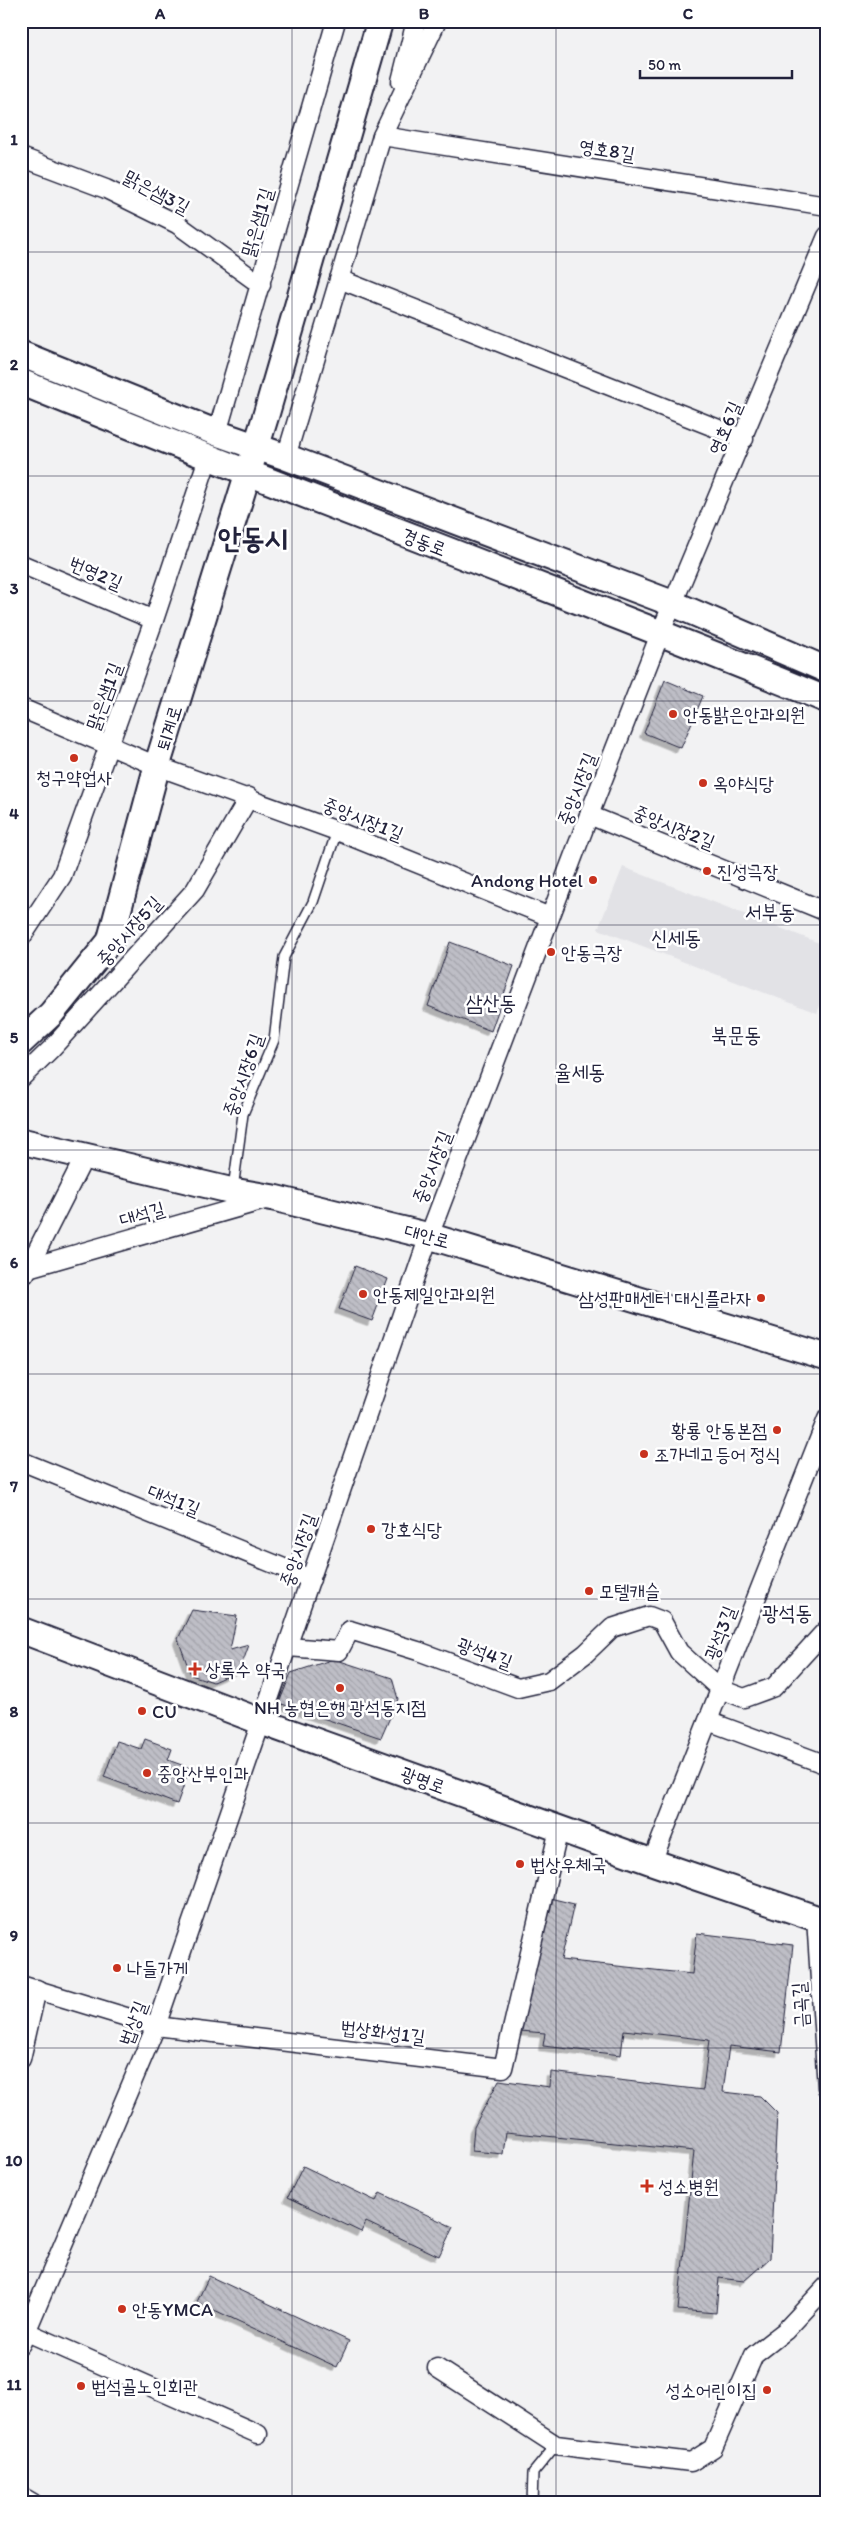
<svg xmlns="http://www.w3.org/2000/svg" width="848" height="2524" viewBox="0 0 848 2524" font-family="Itim,'Poor Story',sans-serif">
<defs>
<pattern id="building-back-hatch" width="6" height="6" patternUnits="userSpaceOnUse" patternTransform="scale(1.25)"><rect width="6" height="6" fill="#bebec6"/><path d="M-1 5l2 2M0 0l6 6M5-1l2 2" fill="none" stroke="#a3a3ab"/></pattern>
<filter id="shadow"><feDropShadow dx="-4.5" dy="4.5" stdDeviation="0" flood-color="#0004"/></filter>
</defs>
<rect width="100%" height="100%" fill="#f2f2f3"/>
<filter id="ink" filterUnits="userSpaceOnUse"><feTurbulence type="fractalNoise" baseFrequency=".02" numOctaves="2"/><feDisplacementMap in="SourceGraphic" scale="10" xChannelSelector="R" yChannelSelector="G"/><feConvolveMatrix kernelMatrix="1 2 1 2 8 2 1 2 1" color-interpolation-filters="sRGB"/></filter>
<g filter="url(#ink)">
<polygon fill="#e2e2e6" points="623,867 827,946 827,990 817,1013 598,929"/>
<g fill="url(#building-back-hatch)" stroke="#22223b" filter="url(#shadow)">
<polygon points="665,680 703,696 681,748 644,733"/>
<polygon points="450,942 514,966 491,1031 428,1006"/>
<polygon points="355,1266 388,1279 372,1321 339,1309"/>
<polygon points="192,1610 237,1616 230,1650 249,1645 240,1670 213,1682 191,1675 178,1639"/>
<polygon points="334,1659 392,1678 398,1699 381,1738 279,1703 291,1673"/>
<polygon points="145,1739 172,1749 168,1760 190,1768 177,1804 104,1777 117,1741 141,1749"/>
<polygon points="550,1898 574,1904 561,1960 692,1974 697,1933 793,1945 781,2052 729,2046 723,2092 760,2096 777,2113 770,2258 744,2281 719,2278 716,2313 678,2310 694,2151 506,2132 503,2154 472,2151 474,2127 499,2080 550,2087 551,2072 703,2090 709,2040 624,2030 621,2055 543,2046 545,2033 520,2031"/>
<polygon points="303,2166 376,2201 380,2193 453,2227 439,2256 366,2222 361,2232 288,2197"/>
<polygon points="209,2276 349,2341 337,2367 197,2302"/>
</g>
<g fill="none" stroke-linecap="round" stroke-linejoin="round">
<defs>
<g id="lane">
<polyline points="233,1189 243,1114 274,1040 284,957 313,902 337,831"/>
<polyline points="532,2503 533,2473 556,2445"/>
</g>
<g id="street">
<polyline points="401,81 416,21"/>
<polyline points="382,136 827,206"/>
<polyline points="21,157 106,189 177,224 261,285"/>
<polyline points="339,279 744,439"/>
<polyline points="217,433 336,21"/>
<polyline points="286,457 382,136 437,21"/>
<polyline points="21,564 154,620"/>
<polyline points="21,708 157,766 337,831 550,917"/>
<polyline points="589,815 827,912"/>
<polyline points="21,938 62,876 154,620 208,458"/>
<polyline points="21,1078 51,1049 195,890 249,797"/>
<polyline points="21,1270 268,1199"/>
<polyline points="25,1274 86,1154"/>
<polyline points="21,1461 311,1579"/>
<polyline points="288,1647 339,1651 350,1630 418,1651 518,1688 549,1681 585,1654 612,1628 649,1616 662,1621 679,1652 720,1689 744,1698 774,1687 827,1629"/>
<polyline points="708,1721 827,1765"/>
<polyline points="652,1862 827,1419"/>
<polyline points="816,1918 827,2088"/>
<polyline points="21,1985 156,2026 503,2068 559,1829"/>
<polyline points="21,2059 37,1989"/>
<polyline points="27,2332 258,2434"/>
<polyline points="21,2344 156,2026 429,1236 589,815 660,634 827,236"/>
<polyline points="437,2368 556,2445 691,2462 713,2448 754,2355 785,2331 827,2286"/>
<polyline points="21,2496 33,2503"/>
</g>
<g id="secondary">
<polyline points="21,354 217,433 286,457 674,604 827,670"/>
<path d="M21,382C288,492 560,590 827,700"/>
<polyline points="21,1042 51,1014 110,941 157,766 266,415 380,21"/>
<polyline points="21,1141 233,1191 274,1198 429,1236 827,1357"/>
<polyline points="21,1630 262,1722 652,1862 827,1922"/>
</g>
</defs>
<use href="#lane" stroke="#22223b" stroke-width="12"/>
<use href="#street" stroke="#22223b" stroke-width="21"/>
<use href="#secondary" stroke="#22223b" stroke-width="29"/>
<use href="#lane" stroke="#fff" stroke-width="9"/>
<use href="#street" stroke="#fff" stroke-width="18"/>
<use href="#secondary" stroke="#fff" stroke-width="25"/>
</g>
</g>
<path fill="none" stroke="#22223b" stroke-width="1" stroke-opacity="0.55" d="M292,21V2503M556,21V2503M21,252H827M21,476H827M21,701H827M21,925H827M21,1150H827M21,1374H827M21,1599H827M21,1823H827M21,2048H827M21,2272H827"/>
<g fill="#c8321e" stroke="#fff" stroke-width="2">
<circle cx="673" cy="714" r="5"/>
<circle cx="74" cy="758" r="5"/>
<circle cx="703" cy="783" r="5"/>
<circle cx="707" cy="871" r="5"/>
<circle cx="593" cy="880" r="5"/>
<circle cx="551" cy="952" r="5"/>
<circle cx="363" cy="1294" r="5"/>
<circle cx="761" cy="1298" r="5"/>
<circle cx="777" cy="1430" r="5"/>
<circle cx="644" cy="1454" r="5"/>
<circle cx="371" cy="1529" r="5"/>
<circle cx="589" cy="1591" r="5"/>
<path d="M192.5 1661.5h5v5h5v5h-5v5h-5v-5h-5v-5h5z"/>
<circle cx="340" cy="1688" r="5"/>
<circle cx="142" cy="1711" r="5"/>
<circle cx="147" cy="1773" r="5"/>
<circle cx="520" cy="1864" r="5"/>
<circle cx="117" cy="1968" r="5"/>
<path d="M644.5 2178.5h5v5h5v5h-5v5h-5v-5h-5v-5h5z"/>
<circle cx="122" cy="2309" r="5"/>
<circle cx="81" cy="2386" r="5"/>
<circle cx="767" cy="2390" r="5"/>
</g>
<g text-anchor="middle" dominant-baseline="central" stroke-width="5" stroke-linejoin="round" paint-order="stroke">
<g font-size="19" fill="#22223b" stroke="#fff">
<text transform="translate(607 150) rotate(9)">영호8길</text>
<text transform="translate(157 192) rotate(28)">맑은샘3길</text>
<text transform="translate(257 222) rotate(-74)">맑은샘1길</text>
<text transform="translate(725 428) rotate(-67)">영호6길</text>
<text transform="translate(424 542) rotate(21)">경동로</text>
<text transform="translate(96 573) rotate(23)">번영2길</text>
<text transform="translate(104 696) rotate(-70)">맑은샘1길</text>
<text transform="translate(169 728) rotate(-73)">퇴계로</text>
<text transform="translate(577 789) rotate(-69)">중앙시장길</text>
<text transform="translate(363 819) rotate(22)">중앙시장1길</text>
<text transform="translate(674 827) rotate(22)">중앙시장2길</text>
<text transform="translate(129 931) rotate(-48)">중앙시장5길</text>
<text transform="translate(243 1075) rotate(-71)">중앙시장6길</text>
<text transform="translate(432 1167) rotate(-69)">중앙시장길</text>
<text transform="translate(142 1214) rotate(-16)">대석길</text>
<text transform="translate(427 1236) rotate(15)">대안로</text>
<text transform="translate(174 1500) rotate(22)">대석1길</text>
<text transform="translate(298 1550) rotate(-71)">중앙시장길</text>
<text transform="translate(720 1633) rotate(-69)">광석3길</text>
<text transform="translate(485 1653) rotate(20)">광석4길</text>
<text transform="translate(423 1780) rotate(20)">광명로</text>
<text transform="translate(800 2005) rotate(-94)">금곡길</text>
<text transform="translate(133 2023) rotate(-69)">법상길</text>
<text transform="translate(383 2032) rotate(7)">법상화성1길</text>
</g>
<g font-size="19" fill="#22223b" stroke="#fff" text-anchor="start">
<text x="683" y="714">안동밝은안과의원</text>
<text x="74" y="777" text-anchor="middle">청구약업사</text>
<text x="713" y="783">옥야식당</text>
<text x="717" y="871">진성극장</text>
<text x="583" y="880" text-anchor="end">Andong Hotel</text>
<text x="561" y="952">안동극장</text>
<text x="373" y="1294">안동제일안과의원</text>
<text x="751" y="1298" text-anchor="end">삼성판매센터 대신플라자</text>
<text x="767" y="1430" text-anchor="end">황룡 안동본점</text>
<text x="654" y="1454">조가네고등어 정식</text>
<text x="381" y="1529">강호식당</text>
<text x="599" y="1591">모텔캐슬</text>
<text x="205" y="1669">상록수 약국</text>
<text x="340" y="1707" text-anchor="middle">NH 농협은행 광석동지점</text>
<text x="152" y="1711">CU</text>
<text x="157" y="1773">중앙산부인과</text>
<text x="530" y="1864">법상우체국</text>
<text x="127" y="1968">나들가게</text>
<text x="658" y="2186">성소병원</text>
<text x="132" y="2309">안동YMCA</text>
<text x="91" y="2386">법석골노인회관</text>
<text x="757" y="2390" text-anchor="end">성소어린이집</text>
</g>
<g font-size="21" fill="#22223b" stroke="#fff">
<text x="770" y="911">서부동</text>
<text x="676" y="937">신세동</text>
<text x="491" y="1002">삼산동</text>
<text x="736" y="1034">북문동</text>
<text x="580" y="1071">율세동</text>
<text x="787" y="1612">광석동</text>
</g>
<g font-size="29" font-weight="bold" fill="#22223b" stroke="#fff">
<text x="253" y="537">안동시</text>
</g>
</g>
<rect width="848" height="2524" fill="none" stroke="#fff" stroke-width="55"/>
<path d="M640 70v8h152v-8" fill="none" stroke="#22223b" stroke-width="2.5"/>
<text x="648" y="70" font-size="15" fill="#22223b" stroke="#ffffff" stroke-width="4" paint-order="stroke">50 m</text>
<rect x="28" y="28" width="792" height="2468" fill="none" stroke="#22223b" stroke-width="2"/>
<g font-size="16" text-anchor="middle" font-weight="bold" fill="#22223b">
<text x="160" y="19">A</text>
<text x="424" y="19">B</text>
<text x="688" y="19">C</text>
<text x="14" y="145">1</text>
<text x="14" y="370">2</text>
<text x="14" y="594">3</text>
<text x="14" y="819">4</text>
<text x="14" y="1043">5</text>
<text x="14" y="1268">6</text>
<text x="14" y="1492">7</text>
<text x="14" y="1717">8</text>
<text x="14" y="1941">9</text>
<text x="14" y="2166">10</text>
<text x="14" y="2390">11</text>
</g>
</svg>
